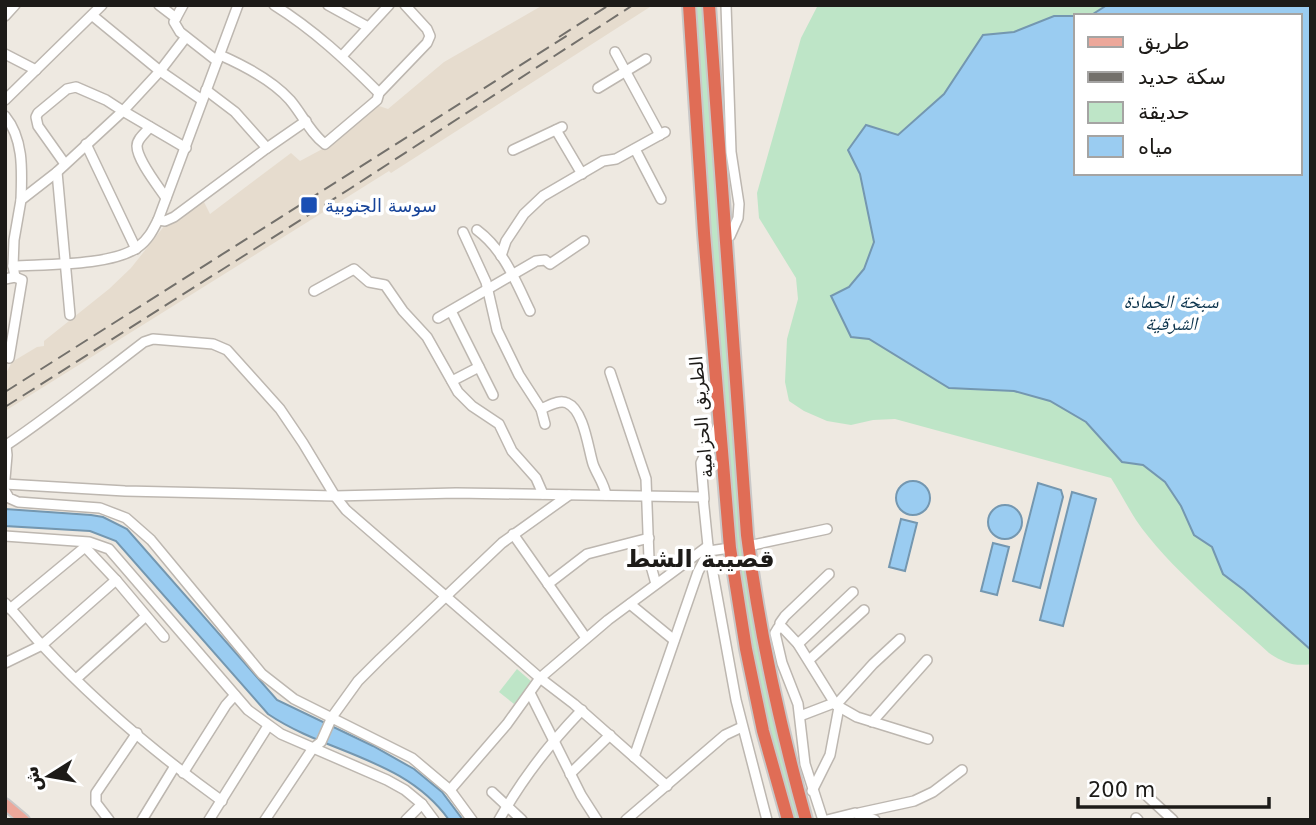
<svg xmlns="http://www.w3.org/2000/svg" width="1316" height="825" viewBox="0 0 1316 825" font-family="'DejaVu Sans','Noto Naskh Arabic',sans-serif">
<rect width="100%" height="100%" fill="#eee9e1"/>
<polygon fill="#e6dcce" points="543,5 653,5 391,173 389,171 5,411 5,375 12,362 37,347 44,346 44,341 109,289 131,268 165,225 202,198 210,214 291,153 300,161 328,146 376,105 388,109 444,62"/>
<g fill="#bee5c7">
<polygon points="695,5 705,5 742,529 803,820 790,820 765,724 739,585 722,423"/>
<path d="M818,5H1107L1091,16H1054L1014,32L983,35L944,94L897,135L848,150L860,174L874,242L864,269L849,287L832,296L851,337L869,339L949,388L1014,391L1050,401L1087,422L1122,462L1143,465L1165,482L1181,506L1194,535L1212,547L1223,574L1244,590L1311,650V664C1294,667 1283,662 1269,653C1227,614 1167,566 1136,520C1127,506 1120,492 1111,478L895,419L873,420L851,425L827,421L804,411L789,401L785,382L787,339L798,299L796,278L759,218L757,193L801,38Z"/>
<polygon points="517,669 532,682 514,704 499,692"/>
</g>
<g fill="#9accf1" stroke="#7497b0" stroke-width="2">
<polygon points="1107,5 1311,5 1311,650 1244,590 1223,574 1212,547 1194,535 1181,506 1165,482 1143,465 1122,462 1086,422 1050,401 1014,391 949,388 869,339 851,337 831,296 849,287 864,269 874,242 860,174 848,150 866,125 898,135 944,94 983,35 1014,32 1054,16 1076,16 1076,173 1300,173 1300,16 1090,16"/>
<circle cx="913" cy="498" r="17"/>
<polygon points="1038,483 1061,490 1063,497 1040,588 1013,581"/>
<polygon points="1072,492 1096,499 1063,626 1040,620"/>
<circle cx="1005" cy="522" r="17"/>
<path d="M5,509L91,515L103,517L127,529L277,700L373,746L414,769L442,792L463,820H449C405,758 327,754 268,714L116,541L90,531L5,526Z"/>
<polygon points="901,519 917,523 905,571 889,567"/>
<polygon points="993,543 1009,547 997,595 981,591"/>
</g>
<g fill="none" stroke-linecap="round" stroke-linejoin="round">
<defs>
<g id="minor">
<polyline points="159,5 176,18 174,22 180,32 217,61"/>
<path d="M274,5C314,30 346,60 379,93"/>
<polyline points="328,5 368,27"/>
<polyline points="5,16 15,5"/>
<polyline points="93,16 160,71 202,100"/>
<polyline points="176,18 183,5"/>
<polyline points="615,52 660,135"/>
<polyline points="5,54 36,70"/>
<path d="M220,55C245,66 272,80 290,100C302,114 311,134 325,144L377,100L379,93L427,43L430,36L427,29L405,5"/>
<polyline points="342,56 389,5"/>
<polyline points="598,88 646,59"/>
<polyline points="206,90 235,112 267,148 306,121"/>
<polyline points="5,100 102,5"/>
<path d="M5,116C24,139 22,171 21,200"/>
<path d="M150,127C145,133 137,139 137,146C137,160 158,186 166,198"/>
<polyline points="556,130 582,174"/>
<polyline points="86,144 136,249"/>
<polyline points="635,149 661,199"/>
<polyline points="513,150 562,127"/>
<polyline points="65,164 38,126 36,117 38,113 67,89 76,87 106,100 123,111 160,71 186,37"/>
<polyline points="57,172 70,315"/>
<polyline points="158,220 165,221 174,217 267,148"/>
<path d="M477,230C504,250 516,282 530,311"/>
<polyline points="463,232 486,282 497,330 519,375 541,409 545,424"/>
<polyline points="725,237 730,236 738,218 739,204 731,152 726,5"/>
<polyline points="501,256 506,241 524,214 543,196 603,161 616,159 665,132"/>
<polyline points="13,266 14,240 21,200 57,172 123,111 186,148"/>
<path d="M5,279L15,277L13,266C47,264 112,266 138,247C148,240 153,230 158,220L238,5"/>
<polyline points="314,291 354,269 369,282 385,285 403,311 427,337 458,392 472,406 499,424 512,451 536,478 543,494"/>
<polyline points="451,311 493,395"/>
<polyline points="438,318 536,261 545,260 550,264 584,241"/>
<polyline points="9,358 22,280 15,277"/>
<polyline points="610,372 646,479 649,559 656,584"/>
<polyline points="452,381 479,367"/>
<path d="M541,409C549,406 559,399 567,403C584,410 588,448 593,464C597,475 604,483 606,495"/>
<path d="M5,446C53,414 98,377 144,342L153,339L213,344L227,350L280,409L303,443L335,496L346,510L540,678L574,704L667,786"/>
<polyline points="5,479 7,455 6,446"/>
<polyline points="5,484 125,491 335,496 456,493 703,497 708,546 736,700 767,820"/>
<polyline points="5,491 9,498 18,502 100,508 126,518 151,540 262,674 294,699 412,758 450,790 472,820"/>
<polyline points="704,499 701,463 719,424"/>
<polyline points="513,534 586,638"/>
<polyline points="5,536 89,542 109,549 248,710 281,734 387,780 405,790 422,804 434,820"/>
<polyline points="748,546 827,529"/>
<polyline points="548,584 587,554 649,538"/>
<path d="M5,603C18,616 29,631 41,644C95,702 158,755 222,801"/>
<polyline points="630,604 674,640"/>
<polyline points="10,609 85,547 116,580 164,637"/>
<polyline points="780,627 780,623 785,616 829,574"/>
<polyline points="798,644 853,592"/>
<polyline points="809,660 864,610"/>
<polyline points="5,663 42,645 116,580"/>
<polyline points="76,679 146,616"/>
<polyline points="530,693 581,795 597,820"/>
<polyline points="836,705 873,664 900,639"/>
<polyline points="800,716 834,703"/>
<polyline points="872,722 927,660"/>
<polyline points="634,757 698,572 709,551 730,548"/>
<polyline points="183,773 226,705 235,695"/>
<polyline points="570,774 610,735"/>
<polyline points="450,790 507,724 540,678 608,620 708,546"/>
<polyline points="812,791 830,755 839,707"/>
<polyline points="492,792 522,820"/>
<polyline points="1147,796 1173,820"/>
<polyline points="859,813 914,801 933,792 962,770"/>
<polyline points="1136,818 1138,820"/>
<polyline points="109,820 96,803 96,793 137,733"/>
<polyline points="142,820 175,766"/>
<polyline points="209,820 268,726"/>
<polyline points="265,820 313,748 321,742 332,717 358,681 380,659 502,543 569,495"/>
<polyline points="406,820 422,804"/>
<path d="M499,820C522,779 549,744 582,710"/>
<polyline points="626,820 725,735 742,727"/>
<polyline points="823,820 805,764 798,704 782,663 775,633 778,628 783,628 798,644 836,705 857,717 928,739"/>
<polyline points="827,820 855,813 875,820"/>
</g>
<polyline id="major" points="5,804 24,820"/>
<g id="highway">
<polyline points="689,5 704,233 730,548 746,649 763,731 788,820"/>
<path d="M709,5L747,535C759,632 780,726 806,820"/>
</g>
</defs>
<use href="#minor" stroke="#bdb7b0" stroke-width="12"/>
<use href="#major" stroke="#c9c8c8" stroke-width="14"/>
<use href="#highway" stroke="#c9c8c8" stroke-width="16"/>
<use href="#minor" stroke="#fff" stroke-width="9"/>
<use href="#major" stroke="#eca79a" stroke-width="10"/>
<use href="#highway" stroke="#e06d56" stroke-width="12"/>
<g stroke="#73706b" stroke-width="2" stroke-dasharray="14 7" stroke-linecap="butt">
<polyline points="559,37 609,5"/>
<polyline points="5,392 568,35"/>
<polyline points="5,407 351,188 633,5"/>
</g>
</g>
<rect fill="#1a4fb4" stroke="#fff" stroke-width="2.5" x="300" y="196" width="18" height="18" rx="3.5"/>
<g text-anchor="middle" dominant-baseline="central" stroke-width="7" stroke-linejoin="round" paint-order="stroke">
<g font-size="18" fill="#164399" stroke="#fff" text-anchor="start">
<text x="325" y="205">سوسة الجنوبية</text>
</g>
<g font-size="18" fill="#1d1b18" stroke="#fff">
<text transform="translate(701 417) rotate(-95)">الطريق الحزامية</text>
</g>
<g font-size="19" font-style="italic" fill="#0a324b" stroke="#fff">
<text x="1171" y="301">سبخة الحمادة<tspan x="1171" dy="22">الشرقية</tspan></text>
</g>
<g font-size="24" font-weight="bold" fill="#1d1b18" stroke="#fff">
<text x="700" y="559">قصيبة الشط</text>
</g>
</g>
<rect width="1316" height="825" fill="none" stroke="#1d1b18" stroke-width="14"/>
<rect x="1074" y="14" width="228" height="161" fill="#ffffff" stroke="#a5a4a3" stroke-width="2"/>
<rect x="1088" y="37" width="35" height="10" fill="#eca79a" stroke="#a5a4a3" stroke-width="2"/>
<text x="1138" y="49" font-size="21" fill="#1d1b18">طريق</text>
<rect x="1088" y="72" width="35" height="10" fill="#73706b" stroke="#a5a4a3" stroke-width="2"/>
<text x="1138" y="84" font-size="21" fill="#1d1b18">سكة حديد</text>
<rect x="1088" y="102" width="35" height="21" fill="#bee5c7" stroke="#a5a4a3" stroke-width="2"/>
<text x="1138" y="119" font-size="21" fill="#1d1b18">حديقة</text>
<rect x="1088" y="136" width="35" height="21" fill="#9accf1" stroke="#a5a4a3" stroke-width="2"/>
<text x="1138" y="154" font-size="21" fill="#1d1b18">مياه</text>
<g transform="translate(49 776) rotate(259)" stroke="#ffffff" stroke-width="5" paint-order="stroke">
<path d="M0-5L12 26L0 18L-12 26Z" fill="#1d1b18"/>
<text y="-10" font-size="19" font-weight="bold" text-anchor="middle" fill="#1d1b18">ش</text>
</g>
<path d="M1078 797v10h191v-10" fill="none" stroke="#1d1b18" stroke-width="3.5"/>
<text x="1088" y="797" font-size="21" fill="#1d1b18" stroke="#ffffff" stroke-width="5" paint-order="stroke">200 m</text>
</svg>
